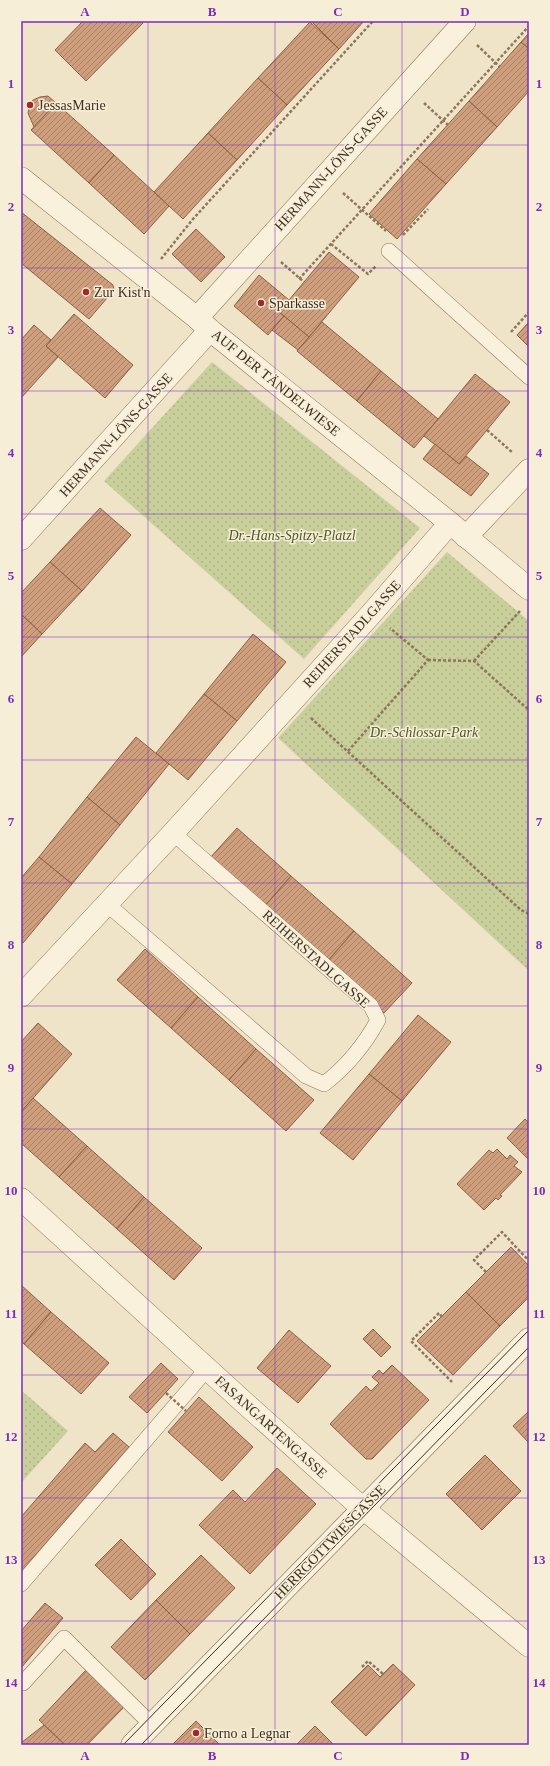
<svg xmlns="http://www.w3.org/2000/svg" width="550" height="1766" viewBox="0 0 550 1766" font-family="'Times New Roman',serif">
<defs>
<pattern id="park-dots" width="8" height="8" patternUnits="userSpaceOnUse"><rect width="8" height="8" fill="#c9cf9b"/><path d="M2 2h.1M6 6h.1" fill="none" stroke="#aeb285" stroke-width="1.8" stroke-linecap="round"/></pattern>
<pattern id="building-hatch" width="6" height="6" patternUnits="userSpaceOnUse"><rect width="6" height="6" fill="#cf9f7d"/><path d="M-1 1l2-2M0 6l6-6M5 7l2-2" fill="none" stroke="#a98266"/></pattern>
</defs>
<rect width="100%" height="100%" fill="#f0e4c8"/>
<g fill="url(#park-dots)">
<polygon points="212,362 420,528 304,659 104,481"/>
<polygon points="447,552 529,621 529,971 278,738"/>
<polygon points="21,1390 68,1431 21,1483"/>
</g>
<g fill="url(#building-hatch)" stroke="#8d5f41">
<polygon points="83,21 141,21 143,23 86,81 55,50"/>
<polygon points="311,21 364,21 339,49"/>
<polygon points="310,22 339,49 287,105 258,78"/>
<polygon points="529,33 529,49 521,42"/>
<polygon points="521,42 529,49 529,91 497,127 469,101"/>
<polygon points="258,78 287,105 237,160 208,133"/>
<polygon points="48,96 56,103 34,127 28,113 30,105 33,100 40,97"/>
<polygon points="469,101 497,127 446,184 417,159"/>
<polygon points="56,103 114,155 89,183 31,130"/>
<polygon points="208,133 237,160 183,219 154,192"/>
<polygon points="114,155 169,206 144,234 89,183"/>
<polygon points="417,159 446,184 397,239 369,214"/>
<polygon points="21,212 113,285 114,290 89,319 21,263"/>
<polygon points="196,229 225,257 201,282 172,254"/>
<polygon points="329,252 359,277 309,337 279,312"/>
<polygon points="259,275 289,300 279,312 284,316 268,335 234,306"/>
<polygon points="74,314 133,365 105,398 46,346"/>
<polygon points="284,316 309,337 298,350 272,330"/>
<polygon points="322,322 381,371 357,401 297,351"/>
<polygon points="529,322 529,347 517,335"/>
<polygon points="34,325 51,340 46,346 58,357 21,398 21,340"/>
<polygon points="381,371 438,419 414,448 357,401"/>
<polygon points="475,374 510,402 459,464 424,436"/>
<polygon points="435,444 459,464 466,456 489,474 471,496 423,459"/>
<polygon points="100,508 131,535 82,591 50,562"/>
<polygon points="50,562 82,591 42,634 21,614 21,593"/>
<polygon points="21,614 42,634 21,657"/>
<polygon points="253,634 286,662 237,721 204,694"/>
<polygon points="204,694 237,721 188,780 156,753"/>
<polygon points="136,737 169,764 120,825 87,797"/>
<polygon points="87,797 120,825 72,884 39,857"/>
<polygon points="237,828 291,876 264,907 209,859"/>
<polygon points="39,857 72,884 23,943 21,942 21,878"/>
<polygon points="291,876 354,931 326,963 264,907"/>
<polygon points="354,931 412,983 384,1013 326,963"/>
<polygon points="145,949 198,997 171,1028 117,980"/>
<polygon points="198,997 256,1049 229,1080 171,1028"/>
<polygon points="418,1015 451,1042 402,1101 369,1074"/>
<polygon points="38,1023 72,1054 21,1112 21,1042"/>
<polygon points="256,1049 314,1100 286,1131 229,1080"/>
<polygon points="369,1074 402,1101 353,1160 320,1133"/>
<polygon points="33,1098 87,1146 59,1177 21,1143 21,1112"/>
<polygon points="525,1119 529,1123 529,1160 507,1138"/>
<polygon points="87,1146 144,1197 117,1229 59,1177"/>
<polygon points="497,1149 507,1159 510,1155 518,1162 514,1166 522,1172 500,1195 502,1196 498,1200 496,1198 484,1210 457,1184 489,1150 493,1153"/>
<polygon points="144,1197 202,1248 174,1280 117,1229"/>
<polygon points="511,1247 529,1266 529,1297 500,1326 466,1292"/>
<polygon points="21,1285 51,1312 24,1344 21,1341"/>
<polygon points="466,1292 500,1326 453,1375 417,1341"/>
<polygon points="51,1312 109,1363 81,1394 24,1344"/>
<polygon points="373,1329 391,1347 381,1357 363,1339"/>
<polygon points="289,1330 331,1366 298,1403 257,1368"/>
<polygon points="161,1363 178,1379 147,1413 129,1397"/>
<polygon points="392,1365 429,1400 372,1459 366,1459 330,1424 366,1386 371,1391 379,1383 372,1377 379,1370 383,1374"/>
<polygon points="199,1397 253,1447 222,1481 168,1432"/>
<polygon points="529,1411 529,1443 513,1426"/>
<polygon points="113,1433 129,1447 21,1572 21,1517 85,1443 95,1452"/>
<polygon points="485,1455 521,1491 482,1530 446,1494"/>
<polygon points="277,1468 316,1504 250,1574 199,1525 233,1490 245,1502"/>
<polygon points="121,1539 156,1574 131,1600 95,1565"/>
<polygon points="201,1555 235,1588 190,1634 156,1600"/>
<polygon points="156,1600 190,1634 145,1680 111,1647"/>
<polygon points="45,1603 63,1618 21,1668 21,1631"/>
<polygon points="393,1664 415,1685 366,1736 331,1702 368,1665 380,1677"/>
<polygon points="86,1670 124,1707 87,1745 65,1745 39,1720"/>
<polygon points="196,1721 220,1745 172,1745"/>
<polygon points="44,1725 65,1745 21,1745 21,1743"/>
<polygon points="315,1726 334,1745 296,1745"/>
</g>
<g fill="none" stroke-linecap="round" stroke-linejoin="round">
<defs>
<g id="lane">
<polyline points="389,251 529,377"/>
<path d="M107,904L306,1076L324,1084C346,1067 365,1044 378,1020L371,1006L173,833"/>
<polyline points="21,1584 207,1369"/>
<polyline points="23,1683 64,1638 152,1725"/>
</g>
<g id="street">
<polyline points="21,178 197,318 210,330 450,523 529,589"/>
<polyline points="197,318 465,21"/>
<polyline points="466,537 529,470"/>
<polyline points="21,539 210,330"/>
<polyline points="21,996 173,833 372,613 450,523"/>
<polyline points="21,1199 248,1406 352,1499 529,1646"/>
</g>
<polyline id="secondary" points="132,1745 529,1339"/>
</defs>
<use href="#lane" stroke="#8d765c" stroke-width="16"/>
<use href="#street" stroke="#8d765c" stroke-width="23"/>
<use href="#secondary" stroke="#6f573f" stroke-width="23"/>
<g stroke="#8d765c" stroke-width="2.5" stroke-dasharray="3 2" stroke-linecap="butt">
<polyline points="477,45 500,67"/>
<polyline points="424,103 448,125"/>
<polyline points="343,193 386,231"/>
<polyline points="403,235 428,209"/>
<polyline points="331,244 368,274 376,266"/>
<polyline points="161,259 193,219 373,21"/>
<polyline points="281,262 304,282"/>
<polyline points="299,279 529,26"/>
<polyline points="511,332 529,312"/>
<polyline points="487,430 513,453"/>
<polyline points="428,660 474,661 529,710"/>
<polyline points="474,661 520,611"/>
<polyline points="311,718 521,910 529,914"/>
<polyline points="348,751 428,660 390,628"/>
<polyline points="486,1272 474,1260 502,1232 529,1261"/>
<polyline points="442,1317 439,1313 411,1341 452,1382"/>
<polyline points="362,1667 368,1661 383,1674"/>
</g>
<use href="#lane" stroke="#faf1dc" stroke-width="15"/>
<use href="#street" stroke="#faf1dc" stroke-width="22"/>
<use href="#secondary" stroke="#faf1dc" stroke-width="22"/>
<g stroke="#3d2e20" stroke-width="1">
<polyline points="123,1745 529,1330"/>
<polyline points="141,1745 529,1347"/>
</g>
<polyline stroke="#8d765c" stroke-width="2.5" stroke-dasharray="3 2" stroke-linecap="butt" points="166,1393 186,1411"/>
</g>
<path fill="none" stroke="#7b2cbf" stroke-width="1" stroke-opacity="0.55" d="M148,21V1745M275,21V1745M402,21V1745M21,145H529M21,268H529M21,391H529M21,514H529M21,637H529M21,760H529M21,883H529M21,1006H529M21,1129H529M21,1252H529M21,1375H529M21,1498H529M21,1621H529"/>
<g fill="#9e2a2b" stroke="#f7eed8" stroke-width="1.5">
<circle cx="30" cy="105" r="4"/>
<circle cx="86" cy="292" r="4"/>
<circle cx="261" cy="303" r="4"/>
<circle cx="196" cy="1733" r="4"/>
</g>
<g text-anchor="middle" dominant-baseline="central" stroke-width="3" stroke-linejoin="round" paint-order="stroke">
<g font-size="14" fill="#3d2e20" stroke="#f7eed8" text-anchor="start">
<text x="38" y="105">JessasMarie</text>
<text x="94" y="292">Zur Kist'n</text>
<text x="269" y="303">Sparkasse</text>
<text x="204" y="1733">Forno a Legnar</text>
</g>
<g font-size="14" fill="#3d2e20" stroke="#f7eed8">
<text transform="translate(331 169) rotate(-48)">HERMANN-LÖNS-GASSE</text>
<text transform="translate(276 383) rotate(39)">AUF DER TÄNDELWIESE</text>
<text transform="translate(116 435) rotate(-48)">HERMANN-LÖNS-GASSE</text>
<text transform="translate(352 634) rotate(-48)">REIHERSTADLGASSE</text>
<text transform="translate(316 959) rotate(42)">REIHERSTADLGASSE</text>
<text transform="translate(271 1427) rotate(42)">FASANGARTENGASSE</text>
<text transform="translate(330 1542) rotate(-46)">HERRGOTTWIESGASSE</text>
</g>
<g font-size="14" font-style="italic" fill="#4d5a26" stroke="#f7eed8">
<text x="292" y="535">Dr.-Hans-Spitzy-Platzl</text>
<text x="424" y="732">Dr.-Schlossar-Park</text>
</g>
</g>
<rect width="550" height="1766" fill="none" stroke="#f7eed8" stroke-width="44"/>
<rect x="22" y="22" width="506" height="1722" fill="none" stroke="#7b2cbf" stroke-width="1.5"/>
<g font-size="13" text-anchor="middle" font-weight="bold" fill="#7b2cbf">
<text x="85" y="16">A</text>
<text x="212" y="16">B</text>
<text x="338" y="16">C</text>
<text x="465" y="16">D</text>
<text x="11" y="88">1</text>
<text x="539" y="88">1</text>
<text x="11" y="211">2</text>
<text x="539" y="211">2</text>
<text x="11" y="334">3</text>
<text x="539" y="334">3</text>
<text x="11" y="457">4</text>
<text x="539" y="457">4</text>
<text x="11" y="580">5</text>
<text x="539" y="580">5</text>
<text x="11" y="703">6</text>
<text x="539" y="703">6</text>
<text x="11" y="826">7</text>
<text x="539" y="826">7</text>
<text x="11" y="949">8</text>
<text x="539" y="949">8</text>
<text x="11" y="1072">9</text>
<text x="539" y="1072">9</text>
<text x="11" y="1195">10</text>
<text x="539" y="1195">10</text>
<text x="11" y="1318">11</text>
<text x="539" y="1318">11</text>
<text x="11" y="1441">12</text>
<text x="539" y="1441">12</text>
<text x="11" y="1564">13</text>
<text x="539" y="1564">13</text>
<text x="11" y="1687">14</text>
<text x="539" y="1687">14</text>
<text x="85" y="1760">A</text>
<text x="212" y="1760">B</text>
<text x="338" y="1760">C</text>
<text x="465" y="1760">D</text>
</g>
</svg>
